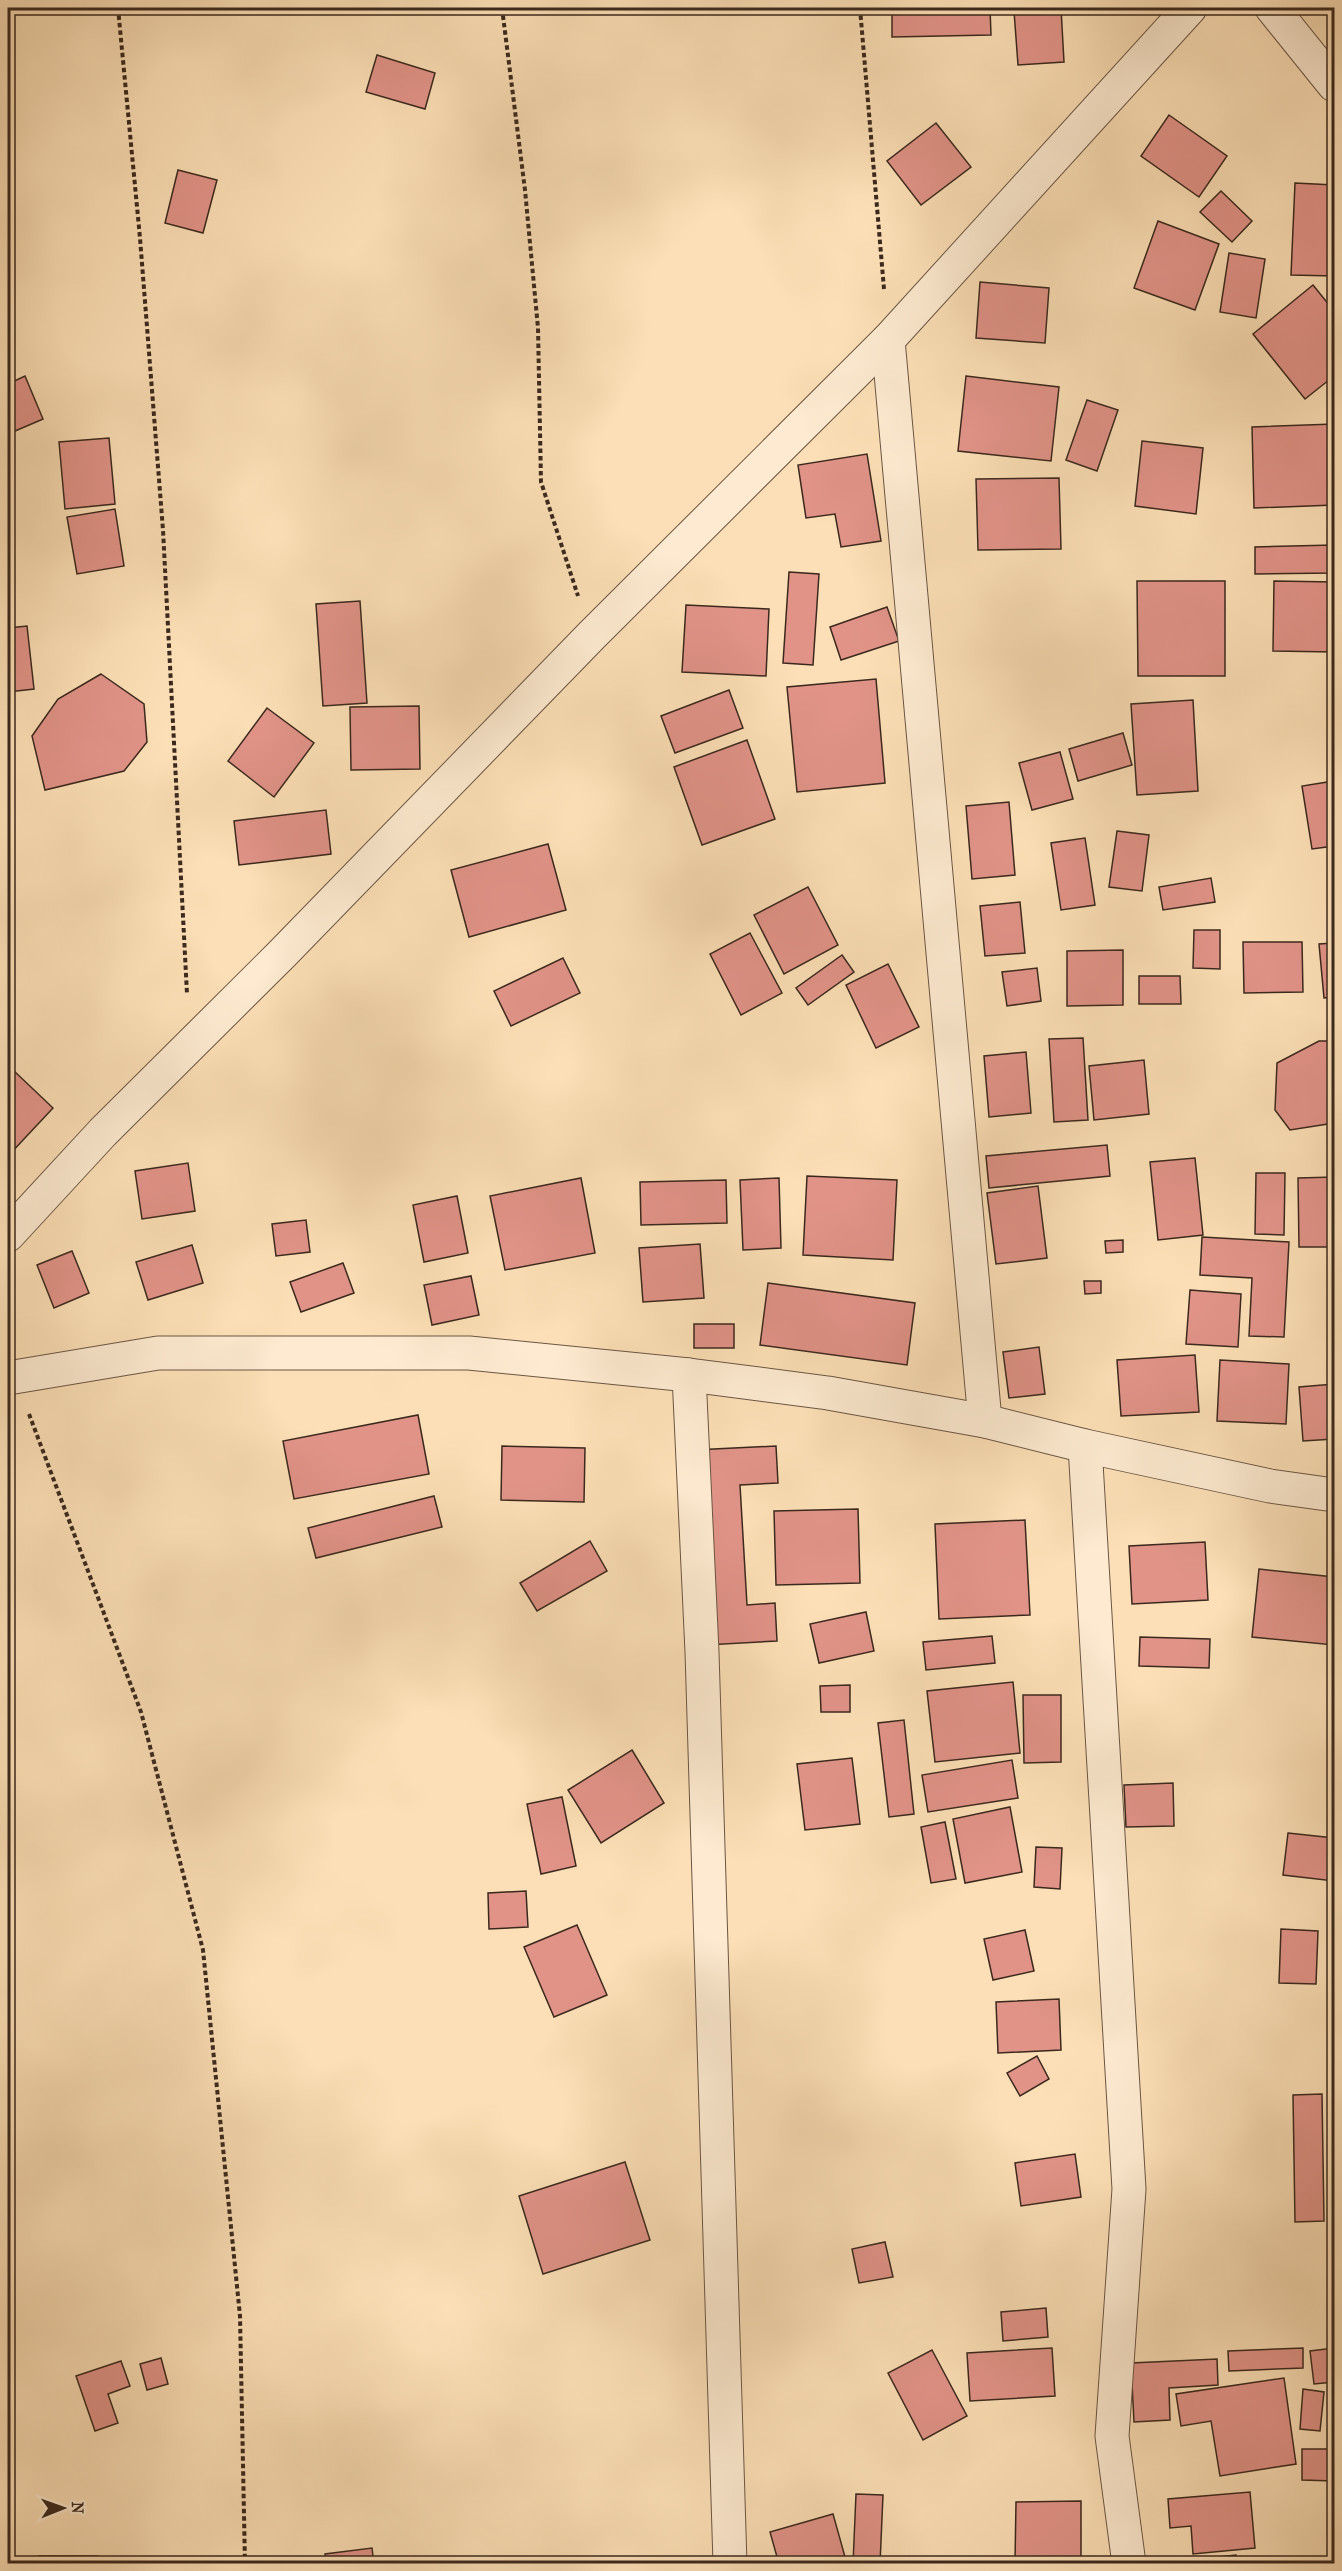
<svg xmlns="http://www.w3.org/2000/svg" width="1342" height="2571" viewBox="0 0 1342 2571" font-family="'IM FELL French Canon',serif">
<rect width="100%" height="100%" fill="#fcdfb6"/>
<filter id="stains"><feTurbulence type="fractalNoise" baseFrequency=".00333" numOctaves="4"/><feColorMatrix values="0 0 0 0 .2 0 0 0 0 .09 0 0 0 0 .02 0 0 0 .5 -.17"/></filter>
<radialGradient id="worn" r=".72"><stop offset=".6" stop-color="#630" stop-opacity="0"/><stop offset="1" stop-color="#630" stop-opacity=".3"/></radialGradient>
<g fill="#e19388" stroke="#3b291e" stroke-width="1.5">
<polygon points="892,8 990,8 991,35 892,37"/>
<polygon points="1061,8 1064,62 1018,65 1014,11"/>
<polygon points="377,55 435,73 425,109 366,92"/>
<polygon points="1169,115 1227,156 1199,197 1141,156"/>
<polygon points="936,123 971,167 921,205 887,161"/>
<polygon points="178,170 217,180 203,233 165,223"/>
<polygon points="1295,183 1334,185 1334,276 1291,275"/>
<polygon points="1221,191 1252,221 1232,242 1200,212"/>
<polygon points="1158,221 1219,244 1195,310 1134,288"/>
<polygon points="1229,253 1265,259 1256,318 1220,312"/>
<polygon points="980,282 1049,288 1045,343 976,338"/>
<polygon points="1313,285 1334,311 1334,376 1305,399 1253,334"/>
<polygon points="25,376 43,419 8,434 8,384"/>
<polygon points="966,376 1059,387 1051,461 958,451"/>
<polygon points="1087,400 1118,410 1097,471 1066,460"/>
<polygon points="1334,424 1334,505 1254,508 1252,427"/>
<polygon points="109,438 115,504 65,509 59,442"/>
<polygon points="1142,441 1203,448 1196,514 1135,506"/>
<polygon points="867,454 881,541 841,547 835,514 806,518 798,465"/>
<polygon points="1059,478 1061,549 978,550 976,479"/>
<polygon points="115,509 124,566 77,574 67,517"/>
<polygon points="1334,545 1334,573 1255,574 1255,547"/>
<polygon points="789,572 819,574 813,665 783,663"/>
<polygon points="1137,581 1225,581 1225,676 1138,676"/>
<polygon points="1274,581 1334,582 1334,652 1273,651"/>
<polygon points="360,601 367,703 323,706 316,604"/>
<polygon points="686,605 769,609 766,676 682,672"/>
<polygon points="887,607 899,641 841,660 830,627"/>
<polygon points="27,626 34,689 8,692 8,628"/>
<polygon points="101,674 144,704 147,742 124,771 45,790 32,736 58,699"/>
<polygon points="876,679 885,783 797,792 787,687"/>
<polygon points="729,690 743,728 675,753 661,716"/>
<polygon points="1193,700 1198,791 1137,795 1131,704"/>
<polygon points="419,706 420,769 351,770 350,707"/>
<polygon points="267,708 314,743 274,797 228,761"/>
<polygon points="1123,733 1132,765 1078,781 1069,749"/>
<polygon points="747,740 775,819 702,845 674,767"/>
<polygon points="1060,752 1073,799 1032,810 1019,763"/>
<polygon points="1334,781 1334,846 1312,849 1302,786"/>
<polygon points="1009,802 1015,875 972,879 966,806"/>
<polygon points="326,810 331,854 239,865 234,821"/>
<polygon points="1117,831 1149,835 1142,891 1109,887"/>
<polygon points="1085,838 1095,905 1061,910 1051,843"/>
<polygon points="548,844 566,910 469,937 451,870"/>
<polygon points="1211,878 1215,902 1163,910 1159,887"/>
<polygon points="808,887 838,945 784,974 754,915"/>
<polygon points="1020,902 1025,953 985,956 980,906"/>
<polygon points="1194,930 1220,930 1220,969 1193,968"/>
<polygon points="750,933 782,993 741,1015 710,954"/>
<polygon points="1243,942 1302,942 1303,992 1244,993"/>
<polygon points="1334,943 1334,997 1324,998 1319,944"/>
<polygon points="1123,950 1123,1005 1067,1006 1067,951"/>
<polygon points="842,955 854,972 808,1005 796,988"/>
<polygon points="563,958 580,993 511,1026 494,991"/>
<polygon points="888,964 919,1027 876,1048 846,985"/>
<polygon points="1037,968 1041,1001 1007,1006 1002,972"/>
<polygon points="1139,976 1180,976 1181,1004 1139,1004"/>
<polygon points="1083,1038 1088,1120 1054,1122 1049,1039"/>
<polygon points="1319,1041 1334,1041 1334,1123 1290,1130 1275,1110 1277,1063"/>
<polygon points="1026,1052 1031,1113 989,1117 984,1056"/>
<polygon points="1144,1060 1149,1114 1094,1120 1089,1066"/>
<polygon points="13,1070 53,1108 8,1156 8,1076"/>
<polygon points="1107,1145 1110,1176 989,1188 986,1156"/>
<polygon points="1195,1158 1203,1235 1158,1240 1150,1162"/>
<polygon points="188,1163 195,1211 142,1219 135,1171"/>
<polygon points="1256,1173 1285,1173 1284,1235 1255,1234"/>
<polygon points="807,1176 897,1180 893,1260 803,1255"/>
<polygon points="1334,1177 1334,1247 1299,1247 1298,1178"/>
<polygon points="581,1178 595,1253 505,1270 490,1196"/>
<polygon points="779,1178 781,1248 743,1250 740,1180"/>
<polygon points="726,1180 727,1223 641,1225 640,1182"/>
<polygon points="1038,1186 1047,1258 996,1264 987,1193"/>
<polygon points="457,1196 468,1253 424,1262 413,1205"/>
<polygon points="306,1220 310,1252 276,1256 272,1224"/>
<polygon points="1202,1237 1289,1242 1284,1337 1249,1336 1252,1278 1200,1275"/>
<polygon points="1123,1240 1123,1252 1106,1253 1105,1241"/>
<polygon points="700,1244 704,1298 643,1302 639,1248"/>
<polygon points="192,1245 203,1283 148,1300 136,1262"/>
<polygon points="72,1251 89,1293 54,1308 37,1265"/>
<polygon points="343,1263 354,1293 301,1312 290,1282"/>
<polygon points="471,1276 479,1315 432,1325 424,1285"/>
<polygon points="1084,1281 1101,1281 1101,1293 1085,1294"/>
<polygon points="768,1283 915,1303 907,1365 760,1345"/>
<polygon points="1190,1290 1241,1294 1238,1347 1186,1344"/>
<rect x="694" y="1324" width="40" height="24"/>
<polygon points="1039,1347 1045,1394 1009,1398 1003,1352"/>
<polygon points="1195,1355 1199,1412 1121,1416 1117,1360"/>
<polygon points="1220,1360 1289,1364 1286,1424 1217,1421"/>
<polygon points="1334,1384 1334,1439 1303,1441 1299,1387"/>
<polygon points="418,1415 429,1474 294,1499 283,1441"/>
<polygon points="502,1446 585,1448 584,1502 501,1500"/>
<polygon points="776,1446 778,1483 740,1485 747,1605 775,1603 777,1641 706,1645 694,1450"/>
<polygon points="434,1496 442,1527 316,1558 308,1528"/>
<polygon points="858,1509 860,1583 776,1585 774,1511"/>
<polygon points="1025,1520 1030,1615 939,1619 935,1524"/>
<polygon points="590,1541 607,1571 537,1611 520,1583"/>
<polygon points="1205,1542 1208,1600 1132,1604 1129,1546"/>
<polygon points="1259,1569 1334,1577 1334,1645 1252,1637"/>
<polygon points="866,1612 874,1651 819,1663 810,1624"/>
<polygon points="992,1636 995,1663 926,1670 923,1642"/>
<polygon points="1140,1637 1210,1639 1209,1668 1139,1666"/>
<polygon points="1013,1682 1020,1753 935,1762 927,1691"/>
<polygon points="850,1685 850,1712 821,1712 820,1686"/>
<polygon points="1023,1695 1061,1695 1061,1762 1024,1763"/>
<polygon points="904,1720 914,1814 889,1817 878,1723"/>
<polygon points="632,1750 664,1803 601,1843 568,1790"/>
<polygon points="852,1758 860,1824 805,1830 797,1764"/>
<polygon points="1012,1760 1018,1798 928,1812 922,1775"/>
<polygon points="1173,1783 1174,1826 1126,1827 1124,1785"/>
<polygon points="562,1797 576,1866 541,1874 527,1804"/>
<polygon points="1010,1807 1022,1872 965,1883 953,1819"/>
<polygon points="945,1822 956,1879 931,1883 921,1827"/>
<polygon points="1288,1833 1334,1838 1334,1881 1283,1875"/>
<polygon points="1036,1847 1062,1848 1060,1889 1034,1887"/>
<polygon points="526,1891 528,1927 489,1929 488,1893"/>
<polygon points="577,1925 607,1995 554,2017 524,1947"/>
<polygon points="1281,1929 1318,1931 1316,1984 1279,1983"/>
<polygon points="1025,1930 1034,1971 993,1980 984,1939"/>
<polygon points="1059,1999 1061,2050 998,2053 996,2002"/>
<polygon points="1037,2056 1049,2079 1020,2096 1007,2073"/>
<polygon points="1322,2094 1324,2221 1295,2222 1293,2095"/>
<polygon points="1075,2154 1081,2197 1021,2206 1015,2163"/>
<polygon points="625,2162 650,2240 543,2274 519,2196"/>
<polygon points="885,2242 893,2277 859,2283 852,2249"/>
<polygon points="1046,2308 1048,2337 1003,2341 1001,2312"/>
<polygon points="1052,2348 1055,2396 970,2401 967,2353"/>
<polygon points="1303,2348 1303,2368 1229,2371 1228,2351"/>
<polygon points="1334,2348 1334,2382 1314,2384 1310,2351"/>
<polygon points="932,2350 967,2416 923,2440 888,2373"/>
<polygon points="161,2358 168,2384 147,2390 140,2364"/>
<polygon points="1217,2359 1218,2385 1169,2388 1170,2420 1134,2422 1131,2363"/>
<polygon points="121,2361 130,2386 108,2394 118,2423 95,2431 76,2376"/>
<polygon points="1284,2378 1296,2464 1220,2476 1211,2421 1181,2426 1176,2394"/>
<polygon points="1303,2389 1324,2392 1320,2431 1300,2429"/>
<polygon points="1302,2449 1334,2449 1334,2481 1302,2480"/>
<polygon points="1250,2492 1255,2548 1193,2554 1191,2526 1170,2528 1168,2499"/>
<polygon points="856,2494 883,2495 880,2564 853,2564"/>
<polygon points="1081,2501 1081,2562 1015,2562 1016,2502"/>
<polygon points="833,2514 847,2564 779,2564 770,2532"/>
<polygon points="372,2548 374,2564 326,2564 325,2554"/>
<polygon points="1236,2555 1237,2564 1189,2564 1189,2560"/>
<polygon points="39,2556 98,2556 97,2564 39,2564"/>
</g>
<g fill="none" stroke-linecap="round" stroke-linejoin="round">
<defs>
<g id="minor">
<polyline points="1272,8 1334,85"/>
<polyline points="888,340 985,1421"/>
<polyline points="8,1235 103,1132 282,954 592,635 888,340 1190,8"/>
<polyline points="689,1375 702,1652 730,2564"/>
<polyline points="8,1378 158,1353 469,1353 689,1375 828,1393 985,1421 1085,1446 1270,1486 1334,1495"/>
<polyline points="1085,1446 1129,2189 1112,2436 1129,2564"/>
</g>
</defs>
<use href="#minor" stroke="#6b5644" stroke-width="35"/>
<g stroke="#3b291e" stroke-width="4" stroke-dasharray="4.5 3" stroke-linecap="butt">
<polyline points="118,8 140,238 163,530 187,994"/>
<polyline points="502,8 525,190 538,328 541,482 578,596"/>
<polyline points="860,8 884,289"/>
<polyline points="29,1414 141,1712 203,1950 240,2316 245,2564"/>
</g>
<use href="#minor" stroke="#fdead0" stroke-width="33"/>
</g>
<rect width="1342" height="2571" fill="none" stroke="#fcdfb6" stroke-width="30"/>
<rect x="9" y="9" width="1324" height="2553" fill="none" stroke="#3b291e" stroke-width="3"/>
<rect x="15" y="15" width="1312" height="2541" fill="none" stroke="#3b291e" stroke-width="1.5"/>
<g transform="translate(63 2508) rotate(89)" stroke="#fdead0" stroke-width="4.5" paint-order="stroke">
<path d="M0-4.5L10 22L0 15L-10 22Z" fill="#3b291e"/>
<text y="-9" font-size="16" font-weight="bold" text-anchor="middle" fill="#3b291e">N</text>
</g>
<rect width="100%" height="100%" filter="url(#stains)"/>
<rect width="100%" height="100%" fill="url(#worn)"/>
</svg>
